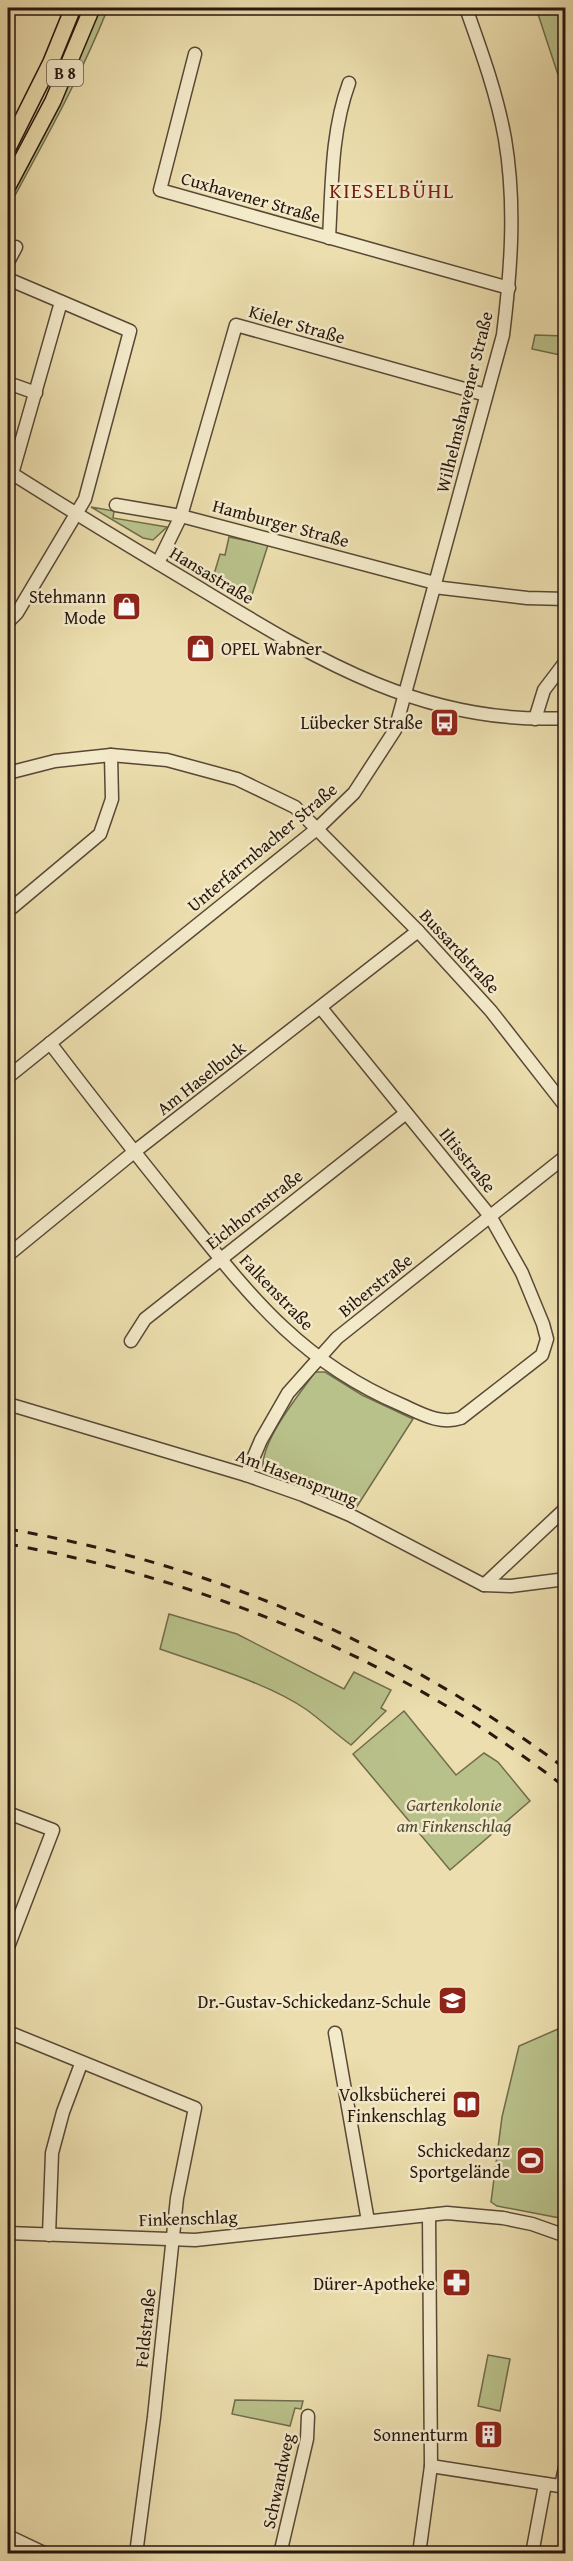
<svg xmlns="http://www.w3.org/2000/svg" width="573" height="2561" viewBox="0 0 573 2561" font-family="'Gentium Book Plus',serif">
<rect width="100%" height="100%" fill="#ecdeae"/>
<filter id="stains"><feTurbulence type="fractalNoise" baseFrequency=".00333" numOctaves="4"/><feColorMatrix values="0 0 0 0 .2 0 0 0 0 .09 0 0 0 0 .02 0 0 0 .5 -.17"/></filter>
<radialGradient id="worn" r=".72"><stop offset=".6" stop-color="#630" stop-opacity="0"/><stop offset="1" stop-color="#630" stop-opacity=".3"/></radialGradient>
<g fill="#b9c18a" stroke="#706c4c" stroke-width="1.5">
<path d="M100,8H108C80,78 44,142 8,208V201L66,89Z"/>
<polygon points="536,8 565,8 565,96"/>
<polygon points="535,335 565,336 565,356 532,349"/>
<polygon points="91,507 114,511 113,518 167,527 153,540 143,538"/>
<polygon points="229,537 268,545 249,604 212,581 220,554 225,555"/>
<path d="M315,1372H325L362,1395L413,1419L356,1508L263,1468C261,1440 299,1395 315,1372Z"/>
<path d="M169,1614L237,1634L344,1689L354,1672L391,1690L381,1708L386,1711L351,1745C336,1734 322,1721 307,1710C268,1683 205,1665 160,1649Z"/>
<polygon points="404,1711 456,1775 484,1753 498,1762 530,1801 450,1870 353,1754"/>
<polygon points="565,2026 565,2219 497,2206 491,2202 502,2117 519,2046"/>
<polygon points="488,2355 510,2359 500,2411 478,2406"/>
<polygon points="235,2400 303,2401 301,2409 295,2408 290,2426 232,2414"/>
</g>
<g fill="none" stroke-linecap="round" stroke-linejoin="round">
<defs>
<g id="minor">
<polyline points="195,54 160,190 509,288"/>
<path d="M329,238C332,186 331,132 349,83"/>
<polyline points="8,262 16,247"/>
<polyline points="8,279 130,331 85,499 17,613 8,622"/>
<polyline points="8,383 36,393"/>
<path d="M8,471C68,509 129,546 191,583C310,655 420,726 566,718"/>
<polyline points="12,474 61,302"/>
<polyline points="116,505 181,516 435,583"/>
<polyline points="158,563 181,516 236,325 486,395"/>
<polyline points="434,587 527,598 566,599"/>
<polyline points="535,719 544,690 566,661"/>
<polyline points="8,773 55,761 111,755 167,760 237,779 295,807 418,931 491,1011 566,1107"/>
<polyline points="8,911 100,834 112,799 111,755"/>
<path d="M50,1043C94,1101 139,1158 185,1215C251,1297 301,1362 402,1405C422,1414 440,1425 461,1418L542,1355L547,1339L543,1324L522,1273L490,1216L321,1008"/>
<path d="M8,1077L318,828L354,793L395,730L503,335C511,270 516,204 505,139C497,94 481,50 466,8"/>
<polyline points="8,1255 134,1152 418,931"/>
<polyline points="131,1341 145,1319 406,1113"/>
<polyline points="8,1404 246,1475 303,1495 350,1515 484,1585 511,1586 566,1579"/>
<polyline points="246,1475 261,1440 288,1393 337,1338 566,1156"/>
<polyline points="484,1585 566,1508"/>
<polyline points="8,1813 53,1830 8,1947"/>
<polyline points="8,2032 195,2108 177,2198 154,2417 136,2554"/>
<polyline points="335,2033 368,2221"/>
<polyline points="8,2233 195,2240 447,2213 503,2218 532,2224 566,2236"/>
<polyline points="49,2235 52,2153 63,2112 81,2064"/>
<polyline points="431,2466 566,2487"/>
<polyline points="561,2486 566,2463"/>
<polyline points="8,2536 46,2554"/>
<polyline points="280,2554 307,2439 308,2416"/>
<polyline points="419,2554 431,2466 429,2215"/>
<polyline points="532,2554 545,2484"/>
</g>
<g id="major">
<polyline points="8,148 51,62 73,8"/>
<polyline points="8,186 53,101 92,8"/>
</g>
</defs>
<use href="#minor" stroke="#584836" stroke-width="15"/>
<use href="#major" stroke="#26160e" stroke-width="18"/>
<use href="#minor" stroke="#f3eaca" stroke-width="12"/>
<use href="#major" stroke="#ecdeae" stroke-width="15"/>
<g stroke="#26160e" stroke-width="3" stroke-dasharray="10 10" stroke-linecap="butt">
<path d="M8,1529C215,1565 396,1643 566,1769"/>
<path d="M8,1544C211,1581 402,1660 566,1788"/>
</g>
</g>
<defs>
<symbol id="shop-square" viewBox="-11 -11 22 22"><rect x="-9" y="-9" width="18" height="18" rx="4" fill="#8f2418" stroke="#f3eaca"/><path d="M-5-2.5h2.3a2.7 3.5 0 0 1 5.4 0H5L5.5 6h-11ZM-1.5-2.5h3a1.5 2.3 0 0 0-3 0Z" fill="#fff"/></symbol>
<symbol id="bus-square" viewBox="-11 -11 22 22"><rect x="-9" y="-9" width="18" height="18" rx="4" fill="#8f2418" stroke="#f3eaca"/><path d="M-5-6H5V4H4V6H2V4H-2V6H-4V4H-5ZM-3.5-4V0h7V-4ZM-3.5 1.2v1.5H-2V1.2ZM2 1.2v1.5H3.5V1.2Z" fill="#fff"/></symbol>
<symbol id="school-square" viewBox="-11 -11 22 22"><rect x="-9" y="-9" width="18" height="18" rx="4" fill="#8f2418" stroke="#f3eaca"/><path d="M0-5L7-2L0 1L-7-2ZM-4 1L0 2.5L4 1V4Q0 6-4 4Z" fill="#fff"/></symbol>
<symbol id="library-square" viewBox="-11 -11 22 22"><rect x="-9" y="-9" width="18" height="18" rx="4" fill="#8f2418" stroke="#f3eaca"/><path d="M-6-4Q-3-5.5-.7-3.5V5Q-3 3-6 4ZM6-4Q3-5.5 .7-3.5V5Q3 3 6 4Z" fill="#fff"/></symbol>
<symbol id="stadium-square" viewBox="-11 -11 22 22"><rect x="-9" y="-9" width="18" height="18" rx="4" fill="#8f2418" stroke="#f3eaca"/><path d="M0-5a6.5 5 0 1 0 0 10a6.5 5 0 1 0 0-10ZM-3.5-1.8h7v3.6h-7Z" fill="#fff"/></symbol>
<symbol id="pharmacy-square" viewBox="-11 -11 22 22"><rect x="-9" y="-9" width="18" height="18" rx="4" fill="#8f2418" stroke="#f3eaca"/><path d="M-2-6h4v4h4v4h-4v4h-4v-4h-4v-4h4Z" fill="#fff"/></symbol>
<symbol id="building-square" viewBox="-11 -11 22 22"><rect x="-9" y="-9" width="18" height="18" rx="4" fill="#8f2418" stroke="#f3eaca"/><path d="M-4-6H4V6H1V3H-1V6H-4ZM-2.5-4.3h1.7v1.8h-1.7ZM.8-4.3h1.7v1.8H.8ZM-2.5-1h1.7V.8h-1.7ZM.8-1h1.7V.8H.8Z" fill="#fff"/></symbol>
</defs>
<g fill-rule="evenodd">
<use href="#shop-square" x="110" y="590" width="33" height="33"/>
<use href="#shop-square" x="184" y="632" width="33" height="33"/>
<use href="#bus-square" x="428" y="706" width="33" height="33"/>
<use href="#school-square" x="436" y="1984" width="33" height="33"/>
<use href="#library-square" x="450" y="2088" width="33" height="33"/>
<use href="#stadium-square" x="514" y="2144" width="33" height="33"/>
<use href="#pharmacy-square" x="440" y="2266" width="33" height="33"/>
<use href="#building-square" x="472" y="2418" width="33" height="33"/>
</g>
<g text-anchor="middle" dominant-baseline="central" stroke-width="5" stroke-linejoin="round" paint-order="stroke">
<rect fill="#f3eaca" stroke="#645646" stroke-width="1.5" x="47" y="60" width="36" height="26" rx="4.5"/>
<g font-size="16" font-weight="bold" fill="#26160e">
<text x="65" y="73">B 8</text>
</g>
<g font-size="18" fill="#26160e" stroke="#f3eaca">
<text transform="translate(251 197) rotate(16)">Cuxhavener Straße</text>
<text transform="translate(297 324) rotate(16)">Kieler Straße</text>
<text transform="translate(464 402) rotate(-76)">Wilhelmshavener Straße</text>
<text transform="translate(281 523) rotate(15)">Hamburger Straße</text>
<text transform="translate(212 575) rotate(31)">Hansastraße</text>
<text transform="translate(262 847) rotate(-40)">Unterfarrnbacher Straße</text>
<text transform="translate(460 951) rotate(47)">Bussardstraße</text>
<text transform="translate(201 1078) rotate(-38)">Am Haselbuck</text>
<text transform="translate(468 1160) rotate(51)">Iltisstraße</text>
<text transform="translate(254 1209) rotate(-38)">Eichhornstraße</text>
<text transform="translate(375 1285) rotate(-39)">Biberstraße</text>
<text transform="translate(277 1292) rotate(46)">Falkenstraße</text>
<text transform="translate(297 1477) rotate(21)">Am Hasensprung</text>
<text transform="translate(188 2218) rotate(-2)">Finkenschlag</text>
<text transform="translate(145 2328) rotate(-84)">Feldstraße</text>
<text transform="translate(278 2481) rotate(-78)">Schwandweg</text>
</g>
<g font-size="18" fill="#26160e" stroke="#f3eaca" text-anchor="end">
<text x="106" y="596">Stehmann<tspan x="106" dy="21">Mode</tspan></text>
<text x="221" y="648" text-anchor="start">OPEL Wabner</text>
<text x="423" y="722">Lübecker Straße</text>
<text x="431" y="2001">Dr.-Gustav-Schickedanz-Schule</text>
<text x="446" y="2094">Volksbücherei<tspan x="446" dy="21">Finkenschlag</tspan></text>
<text x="510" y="2150">Schickedanz<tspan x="510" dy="21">Sportgelände</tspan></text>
<text x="435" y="2283">Dürer-Apotheke</text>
<text x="468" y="2434">Sonnenturm</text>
</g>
<g font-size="18" font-style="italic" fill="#524933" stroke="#f3eaca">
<text x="454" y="1804">Gartenkolonie<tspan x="454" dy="21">am Finkenschlag</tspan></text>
</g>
<g font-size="21" letter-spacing="1.5" fill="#7a1f14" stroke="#f3eaca">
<text x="392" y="190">KIESELBÜHL</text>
</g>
</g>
<rect width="573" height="2561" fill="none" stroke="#ecdeae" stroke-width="30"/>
<rect x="9" y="9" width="555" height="2543" fill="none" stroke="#26160e" stroke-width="3"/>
<rect x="15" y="15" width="543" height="2531" fill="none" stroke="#26160e" stroke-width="1.5"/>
<rect width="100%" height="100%" filter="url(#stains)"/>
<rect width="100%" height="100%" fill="url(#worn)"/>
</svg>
